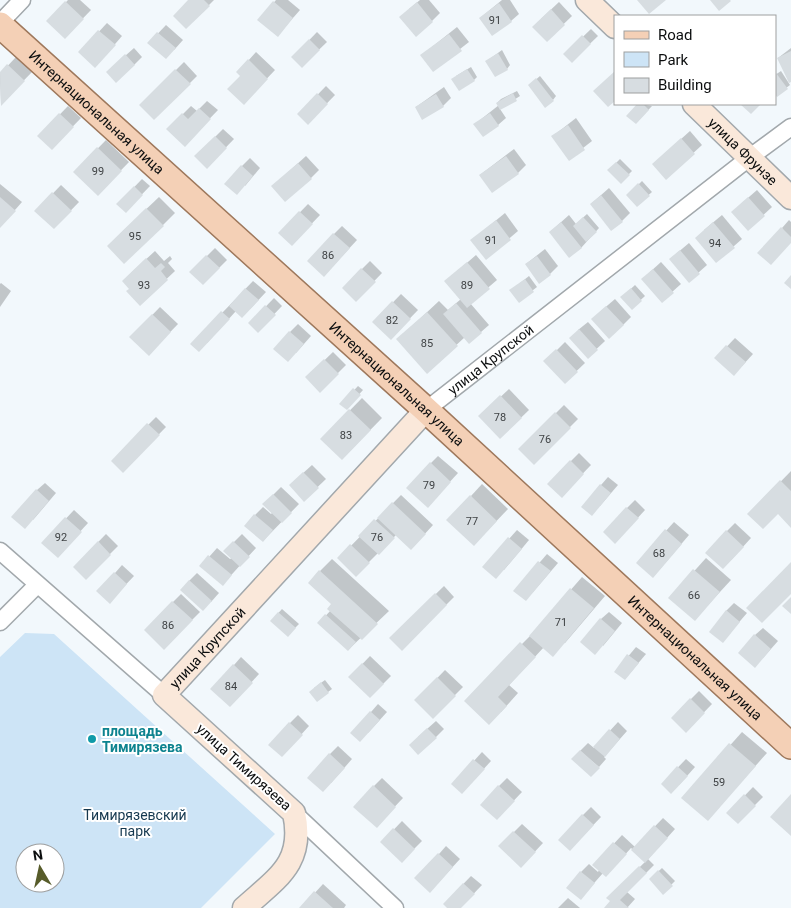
<svg xmlns="http://www.w3.org/2000/svg" width="791" height="908" viewBox="0 0 791 908" font-family="Roboto,sans-serif">
<rect width="100%" height="100%" fill="#f2f8fc"/>
<path fill="#cde4f6" fill-rule="evenodd" d="M25,633L54,634L275,834L201,908H0V657ZM25,853H55V883H25Z"/>
<g fill="#0003">
<polygon points="68,0 80,0 91,10 65,37 48,21"/>
<polygon points="190,0 214,0 186,28"/>
<polygon points="276,0 288,0 300,10 278,35 259,20"/>
<polygon points="420,0 429,0 440,13 432,21 409,9"/>
<polygon points="502,0 510,0 519,14 511,21 480,18"/>
<polygon points="559,2 572,16 547,40 541,19"/>
<polygon points="107,23 122,36 103,58 80,52"/>
<polygon points="166,25 183,40 174,50 149,43"/>
<polygon points="457,27 469,42 433,70 422,55"/>
<polygon points="591,29 598,36 572,61 565,54"/>
<polygon points="317,32 327,42 302,66 293,57"/>
<polygon points="134,48 142,57 134,65 116,64"/>
<polygon points="791,48 791,80 778,58"/>
<polygon points="502,50 510,65 507,69 487,61"/>
<polygon points="256,52 275,70 244,103 242,75 238,72"/>
<polygon points="16,57 32,72 1,104 0,74"/>
<polygon points="184,62 197,76 154,119 141,105"/>
<polygon points="471,67 477,77 474,80 456,76"/>
<polygon points="781,71 790,85 777,95 775,92 775,75"/>
<polygon points="540,76 556,96 553,100 533,82"/>
<polygon points="326,86 335,95 308,123 299,114"/>
<polygon points="444,87 451,98 443,106 416,107"/>
<polygon points="517,91 520,96 500,109 506,118 498,125 475,124 499,105 497,103 501,99"/>
<polygon points="207,101 218,110 192,137 168,129 191,106 197,111"/>
<polygon points="639,104 652,106 636,123 628,115"/>
<polygon points="68,106 81,118 52,148 39,136"/>
<polygon points="576,118 592,141 569,159 553,136"/>
<polygon points="223,129 234,139 207,167 196,156"/>
<polygon points="690,131 702,145 666,178 661,157"/>
<polygon points="106,140 129,162 98,194 75,172"/>
<polygon points="514,149 526,165 518,173 480,175"/>
<polygon points="306,156 319,170 311,178 273,186"/>
<polygon points="250,158 260,168 245,186 242,166"/>
<polygon points="620,159 632,171 621,182 609,170"/>
<polygon points="142,179 150,186 126,211 118,204"/>
<polygon points="642,181 652,192 637,205 628,195"/>
<polygon points="0,184 22,202 0,227"/>
<polygon points="61,185 79,202 54,228 36,211"/>
<polygon points="609,188 630,213 622,221 591,204"/>
<polygon points="757,190 772,207 748,229 741,204"/>
<polygon points="159,197 175,213 163,225 120,234"/>
<polygon points="308,204 320,215 300,236 280,233"/>
<polygon points="505,213 518,231 486,258 472,240"/>
<polygon points="587,214 599,228 581,248 550,232 569,215 576,224"/>
<polygon points="722,215 742,239 716,262 704,230"/>
<polygon points="789,220 791,222 791,242 782,228"/>
<polygon points="342,226 357,240 332,267 334,234"/>
<polygon points="689,243 707,265 689,281 670,259"/>
<polygon points="215,248 227,260 203,284 191,272"/>
<polygon points="545,249 558,266 550,274 526,264"/>
<polygon points="155,251 164,261 170,256 172,259 168,263 175,271 140,304 131,289 131,273"/>
<polygon points="476,255 497,280 470,303 489,325 481,332 465,337 427,372 410,328 439,301 448,310 461,299 446,281"/>
<polygon points="370,261 382,273 356,300 343,288"/>
<polygon points="661,262 681,284 662,301 650,272"/>
<polygon points="529,276 537,287 519,301 515,287"/>
<polygon points="253,281 266,292 250,309 236,311 207,343 192,344"/>
<polygon points="1,283 11,291 0,307 0,284"/>
<polygon points="635,285 645,296 632,308 622,297"/>
<polygon points="401,294 418,310 391,338 374,322"/>
<polygon points="274,298 282,306 258,331 250,323"/>
<polygon points="615,299 631,317 623,325 601,311"/>
<polygon points="160,307 178,324 149,354 131,337"/>
<polygon points="588,322 605,341 588,357 578,330"/>
<polygon points="298,324 311,336 296,353 290,332"/>
<polygon points="735,338 753,354 742,366 716,358"/>
<polygon points="565,342 585,363 565,382 553,354"/>
<polygon points="333,352 346,365 320,391 307,377"/>
<polygon points="358,386 363,390 347,408 341,404"/>
<polygon points="509,389 529,410 500,438 480,416"/>
<polygon points="362,398 382,418 342,459 322,439"/>
<polygon points="564,405 578,419 534,463 520,449"/>
<polygon points="156,417 166,427 123,471 112,461"/>
<polygon points="579,453 591,465 569,488 571,461"/>
<polygon points="438,456 458,473 435,498 431,463"/>
<polygon points="312,465 326,479 304,500 290,485"/>
<polygon points="791,471 791,526 778,513 749,514"/>
<polygon points="608,477 618,485 600,506 601,485"/>
<polygon points="45,483 56,493 33,520 37,490"/>
<polygon points="482,484 508,509 486,532 471,496"/>
<polygon points="281,487 299,504 263,541 255,515 263,507 271,514 272,513 264,504"/>
<polygon points="401,495 433,525 411,549 396,535 356,575 339,558"/>
<polygon points="635,500 645,510 623,534 627,508"/>
<polygon points="74,510 88,523 65,548 43,543"/>
<polygon points="674,522 689,535 660,569 637,563"/>
<polygon points="735,523 751,538 731,560 727,531"/>
<polygon points="517,530 529,540 504,570 484,567"/>
<polygon points="106,534 118,546 86,578 74,567"/>
<polygon points="242,534 256,548 223,584 201,566 217,548 230,559 232,558 225,551"/>
<polygon points="547,554 558,563 533,592 515,591"/>
<polygon points="706,558 731,580 695,619 670,598"/>
<polygon points="332,559 389,611 348,650 319,623 331,610 333,604 320,571"/>
<polygon points="122,565 134,576 117,594 115,573"/>
<polygon points="197,573 219,593 211,602 189,581"/>
<polygon points="582,577 605,596 565,643 544,647 509,685 518,693 501,712 465,701 534,632"/>
<polygon points="444,586 454,597 402,649 391,638"/>
<polygon points="181,594 200,612 164,648 145,630"/>
<polygon points="734,603 747,613 723,641 726,611"/>
<polygon points="282,609 299,624 288,635 271,621"/>
<polygon points="609,612 622,623 603,646 601,619"/>
<polygon points="763,628 778,641 763,658 755,635"/>
<polygon points="636,647 646,654 625,679 616,671"/>
<polygon points="370,656 391,676 370,697 350,677"/>
<polygon points="241,657 259,674 238,697 234,665"/>
<polygon points="445,670 463,687 433,717 416,700"/>
<polygon points="325,680 332,689 328,692 314,688"/>
<polygon points="699,691 712,704 686,731 672,718"/>
<polygon points="378,704 387,712 368,733 371,712"/>
<polygon points="298,715 309,726 289,748 290,723"/>
<polygon points="436,721 444,729 436,737 418,737"/>
<polygon points="618,722 627,731 604,757 606,759 599,767 580,751 588,743 594,748"/>
<polygon points="742,732 767,753 708,819 683,798"/>
<polygon points="338,746 352,759 331,783 330,754"/>
<polygon points="482,752 491,761 470,784 453,784"/>
<polygon points="686,759 695,767 679,785 662,784"/>
<polygon points="382,778 403,798 384,818 374,786"/>
<polygon points="507,778 522,792 505,810 499,786"/>
<polygon points="753,787 763,797 738,822 728,813"/>
<polygon points="591,807 601,817 578,841 583,815"/>
<polygon points="663,818 675,829 648,859 654,865 627,892 635,899 627,908 605,908 612,901 608,898 646,861 631,848 613,868 603,873 588,890 581,872 589,864 598,872 599,870 594,865 622,835 635,847"/>
<polygon points="402,821 422,841 402,861 382,842"/>
<polygon points="522,824 543,843 529,858 500,846"/>
<polygon points="446,846 460,859 438,883 439,854"/>
<polygon points="662,868 675,881 663,893 650,879"/>
<polygon points="471,876 482,885 460,908 448,908 444,904"/>
<polygon points="323,884 346,905 344,908 301,908"/>
<polygon points="568,898 580,908 558,908"/>
</g>
<g fill="#d7dde1">
<polygon points="188,0 204,0 210,6 186,29 173,16"/>
<polygon points="637,0 666,0 649,14"/>
<polygon points="710,0 730,0 731,1 719,11"/>
<polygon points="65,1 84,19 65,39 46,21"/>
<polygon points="273,1 293,18 278,37 257,20"/>
<polygon points="417,2 433,22 416,37 399,17"/>
<polygon points="499,3 512,22 492,36 479,18"/>
<polygon points="551,9 565,25 547,42 532,27"/>
<polygon points="98,30 116,45 95,68 78,52"/>
<polygon points="157,32 176,48 166,59 147,43"/>
<polygon points="449,34 462,51 433,72 420,55"/>
<polygon points="582,35 591,44 572,63 563,54"/>
<polygon points="309,39 320,50 302,68 291,57"/>
<polygon points="791,51 791,82 789,83 777,58"/>
<polygon points="498,53 508,70 495,77 485,61"/>
<polygon points="125,54 135,65 116,83 106,72"/>
<polygon points="248,59 268,79 244,105 227,89 240,76 236,72"/>
<polygon points="7,64 25,81 1,106 0,72"/>
<polygon points="175,69 191,84 154,120 139,105"/>
<polygon points="467,69 475,81 459,91 451,79"/>
<polygon points="615,71 615,101 608,107 593,91"/>
<polygon points="776,73 788,89 777,97 775,94"/>
<polygon points="536,78 554,101 545,108 528,85"/>
<polygon points="317,93 328,104 308,125 297,114"/>
<polygon points="513,93 517,101 500,110 496,103"/>
<polygon points="436,94 444,107 422,120 415,107"/>
<polygon points="637,104 643,104 649,110 636,124 626,116"/>
<polygon points="740,104 761,104 751,114"/>
<polygon points="199,108 211,119 185,147 166,129 182,113 188,119"/>
<polygon points="59,113 74,127 52,150 37,136"/>
<polygon points="490,113 499,126 483,137 473,124"/>
<polygon points="568,125 585,150 569,161 551,136"/>
<polygon points="215,136 227,148 207,169 194,156"/>
<polygon points="681,138 695,154 666,180 652,164"/>
<polygon points="97,147 122,171 98,196 73,172"/>
<polygon points="506,156 519,174 492,193 479,175"/>
<polygon points="616,162 630,175 621,184 607,170"/>
<polygon points="298,163 312,179 285,202 271,186"/>
<polygon points="241,165 253,176 237,195 224,184"/>
<polygon points="638,183 650,196 637,207 626,195"/>
<polygon points="134,186 143,195 126,213 116,204"/>
<polygon points="52,192 72,211 54,229 34,211"/>
<polygon points="601,195 623,222 611,231 590,204"/>
<polygon points="0,197 16,211 0,228"/>
<polygon points="748,197 765,216 748,231 731,212"/>
<polygon points="146,208 164,226 124,264 107,246"/>
<polygon points="299,211 313,224 292,246 278,233"/>
<polygon points="583,217 597,232 586,242 573,226"/>
<polygon points="496,220 511,240 486,260 470,240"/>
<polygon points="561,222 582,248 569,258 549,232"/>
<polygon points="713,222 735,248 716,263 695,238"/>
<polygon points="781,227 791,237 791,243 771,265 757,253"/>
<polygon points="333,233 350,248 324,277 307,261"/>
<polygon points="680,250 700,274 689,283 669,259"/>
<polygon points="206,255 220,268 203,285 189,272"/>
<polygon points="537,256 551,275 539,284 525,264"/>
<polygon points="146,258 155,268 161,263 165,267 161,271 168,280 140,306 126,291 129,289 122,281"/>
<polygon points="467,262 490,289 467,308 444,281"/>
<polygon points="361,268 376,282 356,302 342,288"/>
<polygon points="653,269 674,293 662,303 641,279"/>
<polygon points="791,275 791,289 784,283"/>
<polygon points="525,279 534,292 519,303 509,290"/>
<polygon points="245,288 259,300 242,318 229,306"/>
<polygon points="631,288 642,301 632,310 620,297"/>
<polygon points="392,301 411,319 391,340 372,322"/>
<polygon points="456,303 482,333 469,344 443,314"/>
<polygon points="265,305 276,315 258,333 248,323"/>
<polygon points="606,306 624,325 609,339 591,319"/>
<polygon points="221,311 230,319 199,352 190,344"/>
<polygon points="427,312 458,346 427,374 396,339"/>
<polygon points="152,314 171,332 149,356 129,337"/>
<polygon points="579,329 598,350 588,359 569,338"/>
<polygon points="289,331 304,344 288,362 273,349"/>
<polygon points="726,345 746,362 734,376 714,358"/>
<polygon points="556,349 578,372 565,384 543,361"/>
<polygon points="324,359 339,374 320,393 305,377"/>
<polygon points="353,388 361,395 347,410 339,404"/>
<polygon points="500,395 522,418 500,439 478,416"/>
<polygon points="349,409 371,430 342,460 320,439"/>
<polygon points="555,412 571,428 534,465 518,449"/>
<polygon points="147,423 160,435 123,473 111,461"/>
<polygon points="570,460 584,474 562,498 547,484"/>
<polygon points="430,462 451,482 428,508 406,488"/>
<polygon points="303,472 319,488 304,502 289,485"/>
<polygon points="780,480 791,491 791,528 778,514 763,529 747,514"/>
<polygon points="600,484 611,493 592,516 581,507"/>
<polygon points="36,489 49,501 25,529 11,517"/>
<polygon points="273,494 292,513 282,523 262,504"/>
<polygon points="470,495 497,521 474,546 446,520"/>
<polygon points="392,502 426,534 411,550 377,518"/>
<polygon points="626,507 639,518 615,544 603,532"/>
<polygon points="254,514 273,530 263,542 244,526"/>
<polygon points="65,517 82,532 58,558 41,543"/>
<polygon points="374,519 395,538 379,555 358,536"/>
<polygon points="665,529 682,544 653,578 636,563"/>
<polygon points="726,530 744,547 723,569 705,553"/>
<polygon points="508,537 522,549 496,579 482,567"/>
<polygon points="98,541 111,555 86,580 73,567"/>
<polygon points="233,541 250,557 240,567 223,551"/>
<polygon points="350,544 370,563 356,577 337,558"/>
<polygon points="208,555 232,575 223,586 199,566"/>
<polygon points="538,561 551,571 526,601 513,591"/>
<polygon points="791,562 791,594 762,623 746,608"/>
<polygon points="693,569 720,592 695,621 668,598"/>
<polygon points="319,570 378,624 362,640 327,609 331,604 308,583"/>
<polygon points="114,572 127,584 110,604 96,591"/>
<polygon points="189,580 212,601 203,611 180,590"/>
<polygon points="570,588 594,608 553,657 529,636"/>
<polygon points="435,593 447,605 402,651 389,638"/>
<polygon points="791,597 791,614 782,606"/>
<polygon points="172,601 193,620 164,650 144,630"/>
<polygon points="726,610 740,622 723,643 709,632"/>
<polygon points="278,612 296,628 288,637 270,621"/>
<polygon points="325,614 356,642 348,651 317,623"/>
<polygon points="600,618 615,631 595,655 580,642"/>
<polygon points="754,634 771,649 755,668 738,653"/>
<polygon points="520,642 536,657 498,697 507,706 489,725 464,701"/>
<polygon points="627,654 639,663 625,680 614,672"/>
<polygon points="362,663 384,684 370,698 348,677"/>
<polygon points="233,664 253,683 230,707 210,689"/>
<polygon points="437,677 456,696 433,719 414,700"/>
<polygon points="321,682 329,693 317,702 309,692"/>
<polygon points="690,698 705,713 686,733 671,718"/>
<polygon points="370,711 380,720 360,742 350,733"/>
<polygon points="289,722 303,735 282,757 268,745"/>
<polygon points="427,728 437,738 418,755 409,745"/>
<polygon points="609,729 620,739 605,757 593,747"/>
<polygon points="729,743 756,766 708,821 681,798"/>
<polygon points="580,750 600,768 591,777 571,759"/>
<polygon points="329,753 345,768 323,792 307,778"/>
<polygon points="473,759 485,769 462,794 451,784"/>
<polygon points="677,766 688,776 671,794 661,784"/>
<polygon points="373,785 396,807 377,828 353,807"/>
<polygon points="498,785 515,801 497,820 480,805"/>
<polygon points="744,794 756,806 738,824 726,813"/>
<polygon points="791,794 791,836 770,817"/>
<polygon points="582,814 594,825 570,851 558,840"/>
<polygon points="654,825 668,838 645,863 631,850"/>
<polygon points="393,828 415,849 402,863 380,842"/>
<polygon points="513,831 536,852 521,868 498,846"/>
<polygon points="613,842 627,854 606,877 592,865"/>
<polygon points="438,853 453,867 430,893 414,878"/>
<polygon points="639,866 647,873 620,900 629,908 604,908 610,901 606,898"/>
<polygon points="658,870 673,886 663,895 649,879"/>
<polygon points="580,871 595,883 581,900 566,888"/>
<polygon points="463,883 475,894 461,908 447,908 443,904"/>
<polygon points="314,891 333,908 299,908"/>
</g>
<g fill="none" stroke-linecap="round" stroke-linejoin="round">
<defs>
<g id="street">
<polyline points="0,23 22,0"/>
<path id="s1" d="M426,410L749,158L791,127"/>
<polyline points="0,551 164,695"/>
<polyline points="0,622 37,585"/>
<polyline points="294,813 395,908"/>
</g>
<g id="secondary">
<polyline points="587,0 615,27"/>
<path id="s2" d="M694,104L791,198"/>
<path id="s3" d="M244,908C277,878 305,863 294,813L164,695L426,410"/>
</g>
<g id="primary">
<path id="s4" d="M0,25L426,410L791,746"/>
</g>
</defs>
<use href="#street" stroke="#a2a8ac" stroke-width="19"/>
<use href="#secondary" stroke="#a2a8ac" stroke-width="25"/>
<use href="#primary" stroke="#9e785c" stroke-width="28"/>
<use href="#street" stroke="#fff" stroke-width="16"/>
<use href="#secondary" stroke="#fae8da" stroke-width="22"/>
<use href="#primary" stroke="#f4d0b6" stroke-width="25"/>
</g>
<circle fill="#0f9aa8" stroke="#fff" stroke-width="2" cx="92" cy="739" r="5"/>
<g text-anchor="middle" dominant-baseline="central" stroke-width="4" stroke-linejoin="round" paint-order="stroke">
<g font-size="11" fill="#3f4244">
<text x="495" y="20">91</text>
<text x="98" y="171">99</text>
<text x="135" y="236">95</text>
<text x="491" y="240">91</text>
<text x="715" y="243">94</text>
<text x="328" y="255">86</text>
<text x="144" y="285">93</text>
<text x="467" y="285">89</text>
<text x="392" y="320">82</text>
<text x="427" y="343">85</text>
<text x="500" y="417">78</text>
<text x="346" y="435">83</text>
<text x="545" y="439">76</text>
<text x="429" y="485">79</text>
<text x="472" y="521">77</text>
<text x="61" y="537">92</text>
<text x="377" y="537">76</text>
<text x="659" y="553">68</text>
<text x="694" y="595">66</text>
<text x="561" y="622">71</text>
<text x="168" y="625">86</text>
<text x="231" y="686">84</text>
<text x="719" y="782">59</text>
</g>
<g font-size="14" fill="#0c0e0f" stroke="#fff">
<text stroke="none"><textPath href="#s4" startOffset="130">Интернациональная улица</textPath></text>
<text stroke="none"><textPath href="#s2" startOffset="68">улица Фрунзе</textPath></text>
<text stroke="none"><textPath href="#s1" startOffset="82">улица Крупской</textPath></text>
<text stroke="none"><textPath href="#s4" startOffset="535">Интернациональная улица</textPath></text>
<text stroke="none"><textPath href="#s3" startOffset="355">улица Крупской</textPath></text>
<text stroke="none"><textPath href="#s4" startOffset="940">Интернациональная улица</textPath></text>
<text transform="translate(244 767) rotate(42)">улица Тимирязева</text>
</g>
<g font-size="14" font-weight="bold" fill="#0d838f" stroke="#fff" text-anchor="start">
<text x="102" y="731">площадь<tspan x="102" dy="16">Тимирязева</tspan></text>
</g>
<g font-size="14" fill="#15384f" stroke="#fff">
<text x="135" y="815">Тимирязевский<tspan x="135" dy="16">парк</tspan></text>
</g>
</g>
<rect x="614" y="15" width="162" height="90" fill="#ffffff" stroke="#9e9f9f"/>
<rect x="624" y="31" width="25" height="8" fill="#f4d0b6" stroke="#9e9f9f"/>
<text x="658" y="40" font-size="15" fill="#0c0e0f">Road</text>
<rect x="624" y="52" width="25" height="15" fill="#cde4f6" stroke="#9e9f9f"/>
<text x="658" y="65" font-size="15" fill="#0c0e0f">Park</text>
<rect x="624" y="78" width="25" height="15" fill="#d7dde1" stroke="#9e9f9f"/>
<text x="658" y="90" font-size="15" fill="#0c0e0f">Building</text>
<g transform="translate(40 868) rotate(351)"><circle r="24" fill="#ffffff" stroke="#9e9f9f"/>
<path d="M0-4L9 19L0 12L-9 19Z" fill="#575c2a"/>
<text y="-8" font-size="14" font-weight="bold" text-anchor="middle" fill="#0c0e0f">N</text>
</g>
</svg>
